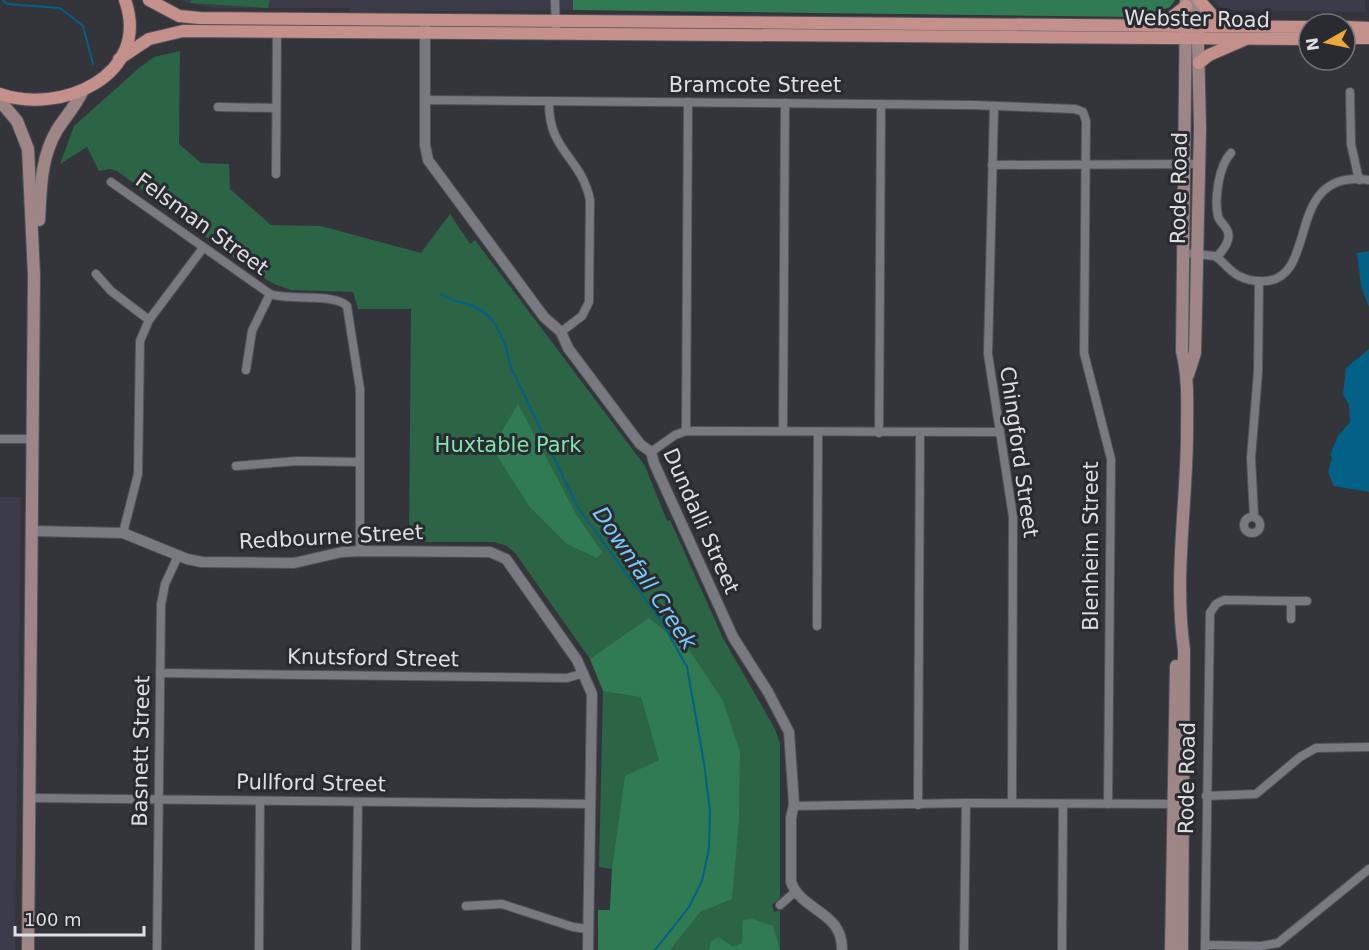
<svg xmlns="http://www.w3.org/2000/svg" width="1369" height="950" viewBox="0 0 1369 950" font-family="'DejaVu Sans',sans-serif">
<rect width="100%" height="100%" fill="#34343b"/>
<g fill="#3c3b49">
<polygon points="175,0 1175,0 1170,7 1141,17 573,10 354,12 348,11 350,8 213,8"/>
<polygon points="1213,0 1365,0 1365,12 1232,10 1220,7"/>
<polygon points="0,497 21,497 15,950 0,950"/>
</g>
<g fill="#2c6446">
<polygon points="191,0 270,0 268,8 190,3"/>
<polygon points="180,51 179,144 201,163 229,164 230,189 271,225 321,226 421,253 450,214 470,244 475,240 645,466 667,521 670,520 723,638 775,729 780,743 780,898 772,905 774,912 780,910 780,950 598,950 598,910 610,910 612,869 599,867 603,690 590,659 515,553 507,546 495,542 409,542 411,309 358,309 353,292 291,290 274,284 248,268 117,171 110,169 99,171 87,147 60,164 74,126 139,68 154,57"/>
</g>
<g fill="#307b54">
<polygon points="573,0 1175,0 1170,7 1141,17 573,10"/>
<polygon points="518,404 577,516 602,552 597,558 567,544 530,507 492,448"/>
<polygon points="649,618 689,650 723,701 740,752 739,820 732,899 700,912 670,950 598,950 598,910 610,910 612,869 625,776 659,760 641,697 603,691 590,659"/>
<path d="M753,919L773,926L780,950H709L711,941L718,937L734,947L742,943C744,934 741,928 743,920Z"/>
</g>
<g fill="#036087">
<polygon points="1369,251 1369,307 1361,286 1357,253"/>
<polygon points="1369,349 1369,492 1334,486 1328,472 1332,458 1330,455 1338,436 1350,422 1349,405 1343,394 1346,368"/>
</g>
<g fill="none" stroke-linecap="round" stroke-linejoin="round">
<g stroke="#036087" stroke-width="2">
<polyline points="3,0 7,4 60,8 83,26 93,64"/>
<path d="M441,294C452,302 463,302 475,307C497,317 506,343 510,365L578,508L662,622L687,667L704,763L710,811L709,848L702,881L689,907L655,950"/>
</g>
<defs>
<g id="minor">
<polyline points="555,0 556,34"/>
<polyline points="1350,92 1351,144 1359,180"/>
<polyline points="426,100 972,105 1075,109 1083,112 1086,121 1084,353 1111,459 1108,804"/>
<path d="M549,101C548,152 581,156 590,200L589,302L582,316L561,332"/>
<polyline points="218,107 276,108"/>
<polyline points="994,107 988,354 1013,517 1012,803"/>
<polyline points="992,165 1199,164"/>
<polyline points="276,174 277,31"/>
<path d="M111,182L270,294C290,301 335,293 347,306L360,389V551"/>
<path d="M1183,253L1215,256C1224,262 1229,271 1239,276C1247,280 1257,282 1266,281C1320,277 1283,168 1369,180"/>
<path d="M1217,257C1224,249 1233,238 1226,228C1223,223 1219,221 1218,216C1214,199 1219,165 1231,153"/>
<polyline points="96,274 111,291 149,320"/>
<polyline points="246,370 252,331 270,294"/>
<polyline points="686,431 688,102"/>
<polyline points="783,431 785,103"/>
<polyline points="879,433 881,104"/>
<polyline points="0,439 33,439"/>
<polyline points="651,452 675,435 686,431 1000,432"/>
<polyline points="236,466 297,461 360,462"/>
<polyline points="1254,517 1251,458 1258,372 1259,281"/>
<circle cx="1252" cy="525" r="8"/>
<polyline points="123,533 138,474 140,341 149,320 203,248"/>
<polyline points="1291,619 1291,601 1307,601"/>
<polyline points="817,626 818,432"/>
<polyline points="160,673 567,678 584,673"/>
<polyline points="1206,796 1256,794 1300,757 1316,748 1369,747"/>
<polyline points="30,798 591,804"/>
<polyline points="918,805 920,433"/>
<polyline points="794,806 966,803 1177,804"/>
<polyline points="780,905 796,891"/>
<polyline points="466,906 502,904 573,927 588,929"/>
<polyline points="1205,945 1261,946 1278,943 1369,869"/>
<polyline points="259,949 260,801"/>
<polyline points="157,950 161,605 165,584 178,556"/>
<polyline points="356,950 358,802"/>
<polyline points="964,950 966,803"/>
<polyline points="1062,950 1063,804"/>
<polyline points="1205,950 1210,613 1216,604 1224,600 1291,601"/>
</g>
<g id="tertiary">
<path d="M425,20V145L428,160L544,317L561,332L568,348L640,444L651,452L654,463L733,637L768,692L789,732L794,804L791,818V882C802,912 843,911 842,950"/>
<polyline points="33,531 123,533 187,559 202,562 294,563 342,552 360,551 490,552 506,559 577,660 592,694 588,950"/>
</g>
<g id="secondary">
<polyline points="0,101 17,121 28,149 34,275 28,950"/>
<path d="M39,220C41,189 40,159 57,130C65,117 75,107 82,92"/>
<polyline points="1188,375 1195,353 1200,128 1197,0"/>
<polyline points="1171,950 1176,666"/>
<path d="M1182,950L1184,650C1174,579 1186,509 1187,438C1187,408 1189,380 1182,351L1186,0"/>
</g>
<g id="primary">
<polyline points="149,0 179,16 200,18 1309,27"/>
<polyline points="1199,0 1220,24"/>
<polyline points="1162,25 1186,6"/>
<polyline points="1345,27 1369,28"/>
<polyline points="1345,38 1369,38"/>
<polyline points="119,59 149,39 183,31 1309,39"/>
<polyline points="1199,63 1209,55 1246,39"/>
<path d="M0,94C60,115 152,76 125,0"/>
</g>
</defs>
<use href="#minor" stroke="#525258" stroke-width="10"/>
<use href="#tertiary" stroke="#525258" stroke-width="12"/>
<use href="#secondary" stroke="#525258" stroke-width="14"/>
<use href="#primary" stroke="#525258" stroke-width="14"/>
<use href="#minor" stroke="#797981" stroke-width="8"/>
<use href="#tertiary" stroke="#797981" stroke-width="10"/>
<use href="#secondary" stroke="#9e8586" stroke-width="12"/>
<use href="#primary" stroke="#c3908b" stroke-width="12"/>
</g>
<g text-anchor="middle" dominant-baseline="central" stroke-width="6" stroke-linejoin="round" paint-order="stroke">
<g font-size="21" fill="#dedee3" stroke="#2a2a31">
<text transform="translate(1197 19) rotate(1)">Webster Road</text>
<text x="755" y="85">Bramcote Street</text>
<text transform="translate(1179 188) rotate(-89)">Rode Road</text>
<text transform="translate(202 224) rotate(36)">Felsman Street</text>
<text transform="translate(1019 452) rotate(82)">Chingford Street</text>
<text transform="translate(701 521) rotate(66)">Dundalli Street</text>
<text transform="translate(331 537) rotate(-3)">Redbourne Street</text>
<text transform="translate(1091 546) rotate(-90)">Blenheim Street</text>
<text transform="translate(373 658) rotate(1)">Knutsford Street</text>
<text transform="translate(141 751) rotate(-89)">Basnett Street</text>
<text transform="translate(1187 778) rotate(-89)">Rode Road</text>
<text transform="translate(311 783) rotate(1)">Pullford Street</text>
</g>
<g font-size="21" fill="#7ee5ac" stroke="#2a2a31">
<text x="508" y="445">Huxtable Park</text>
</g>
<g font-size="22" font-style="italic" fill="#7acaf7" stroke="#2a2a31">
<text transform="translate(645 578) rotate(56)">Downfall Creek</text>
</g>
</g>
<g transform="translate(1327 42) rotate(261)"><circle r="28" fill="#2a2a31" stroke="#727278" stroke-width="1.5"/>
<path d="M0-4.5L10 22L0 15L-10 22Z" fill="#efa73d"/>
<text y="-9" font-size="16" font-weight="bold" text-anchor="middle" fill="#dedee3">N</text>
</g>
<path d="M15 926v9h129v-9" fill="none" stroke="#dedee3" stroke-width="3"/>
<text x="24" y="926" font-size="18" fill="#dedee3" stroke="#2a2a31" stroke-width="4.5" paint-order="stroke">100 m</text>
</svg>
